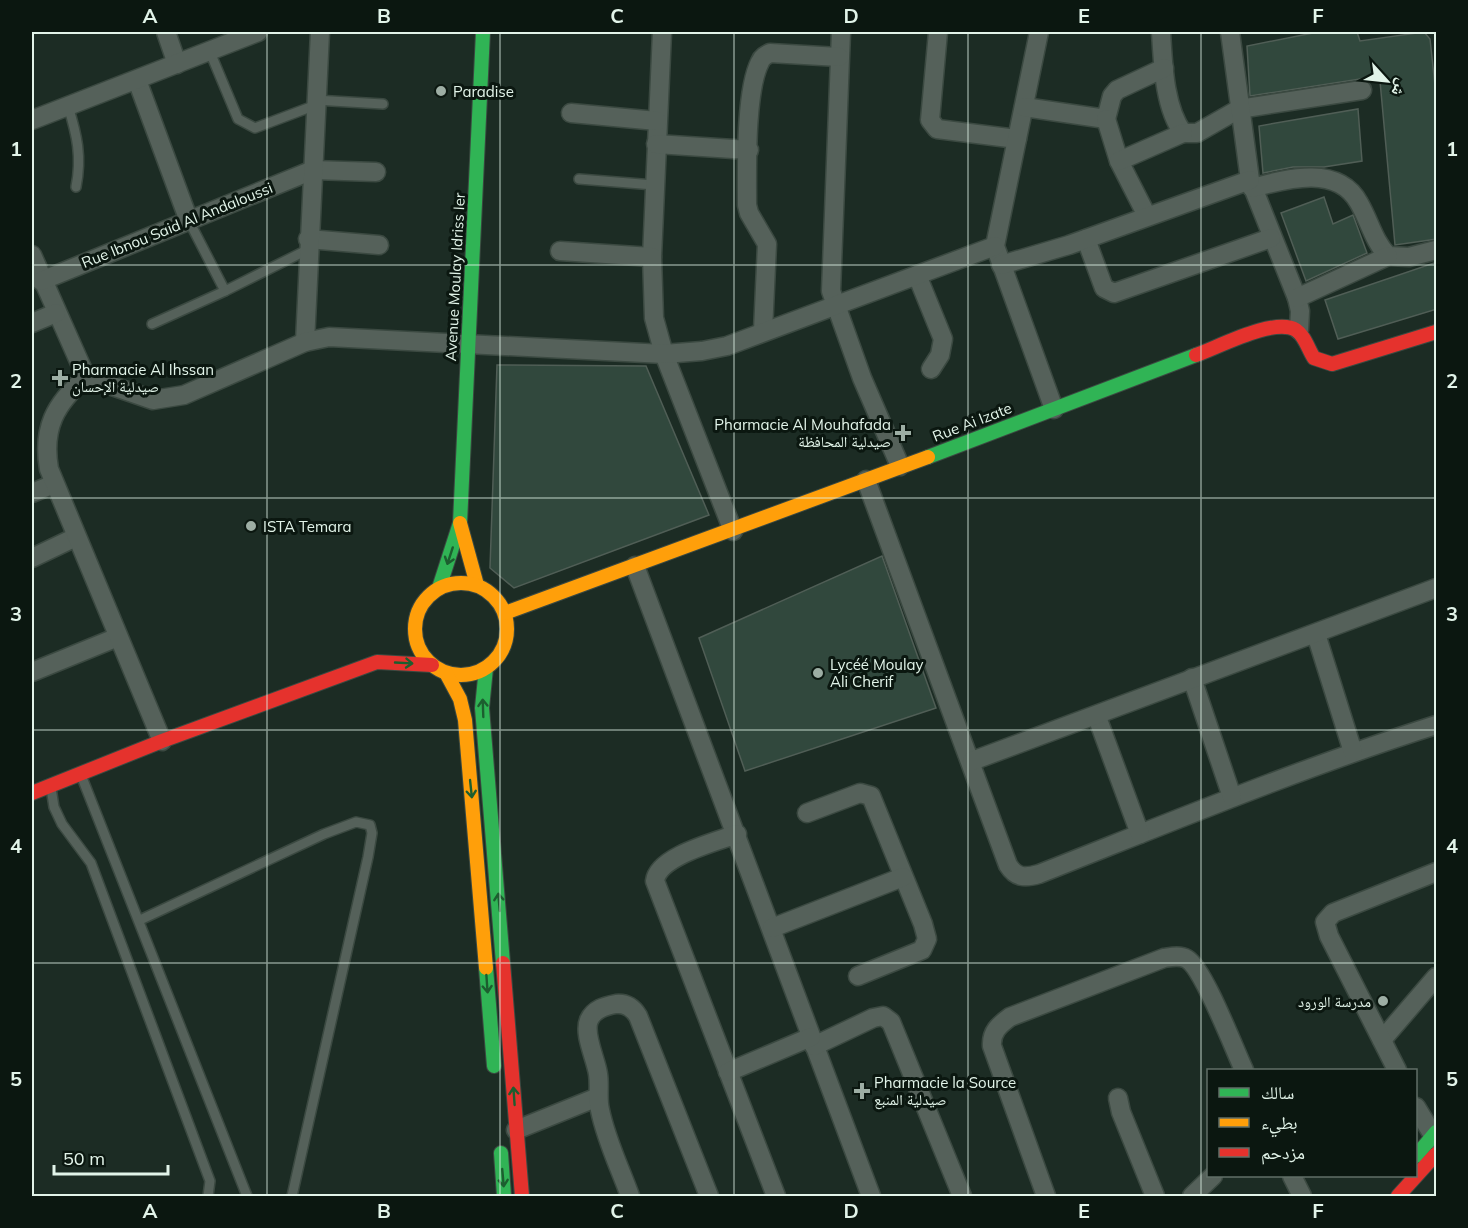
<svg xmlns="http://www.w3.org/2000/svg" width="1468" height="1228" viewBox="0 0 1468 1228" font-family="Mulish,'Noto Naskh Arabic',sans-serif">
<rect width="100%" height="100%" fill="#1c2c24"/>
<g fill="#31483d" stroke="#505e56" stroke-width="1.5">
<polygon points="1318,32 1357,32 1360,41 1424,32 1430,39 1437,104 1437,239 1395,245 1380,81 1370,82 1360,79 1250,96 1247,46"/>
<polygon points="1358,109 1362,161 1324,167 1293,167 1263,173 1259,126"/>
<polygon points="1324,197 1333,224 1353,215 1367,253 1306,281 1281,213"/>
<polygon points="1437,262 1437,309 1338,339 1325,300"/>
<polygon points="497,365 646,366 709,515 514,588 490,568"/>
<polygon points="882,556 936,708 745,771 699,638"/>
</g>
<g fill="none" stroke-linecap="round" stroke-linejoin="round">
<defs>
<g id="lane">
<polyline points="210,52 238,119 255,128 316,105"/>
<polyline points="315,100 383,104"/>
<path d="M68,106C77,135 82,157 76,187"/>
<polyline points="579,179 654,185"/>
<polyline points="189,221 225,291 307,250"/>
<polyline points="152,324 225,291"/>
<polyline points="81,775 247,1196"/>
<polyline points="51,788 54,807 62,824 91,863 210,1181 208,1196"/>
<polyline points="140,920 324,834 356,822 370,825 372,833 368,857 292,1196"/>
</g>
<g id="street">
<polyline points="166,32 177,64"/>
<polyline points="662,32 652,257 654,318 664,354 733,531"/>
<polyline points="841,32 831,291 862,378 900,466"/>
<polyline points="938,32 930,120 937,129 1017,139"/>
<polyline points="1039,32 995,246 1054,409"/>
<path d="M1161,32C1163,63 1164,107 1183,133H1197L1239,109L1362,90"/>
<polyline points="1230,32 1250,180 1297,298 1300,311 1299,330"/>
<polyline points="137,80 189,221"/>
<polyline points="1024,107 1106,119 1112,96 1117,90 1164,68"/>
<polyline points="571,113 657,121"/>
<polyline points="1106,119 1119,161 1147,216"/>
<polyline points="32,120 258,32"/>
<polyline points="656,144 749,150"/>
<polyline points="1119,161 1183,133"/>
<path d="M1252,188C1286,179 1338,164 1359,203C1370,222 1373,240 1388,256L1409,257L1436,250"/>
<polyline points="308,239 379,245"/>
<polyline points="1086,239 1104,288 1114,293 1271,238"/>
<polyline points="560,251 652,257"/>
<polyline points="32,255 86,377"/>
<polyline points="1001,265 1069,245 1250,180"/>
<polyline points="917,275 943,339 940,355 931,369"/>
<polyline points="41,281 313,170 376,172"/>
<polyline points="1297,298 1388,256"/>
<polyline points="32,323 56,313"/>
<path d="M763,331L767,244L749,213L747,205C747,170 745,91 760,62C762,57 766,55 770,53L839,57"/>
<polyline points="305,342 320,32"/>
<path d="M866,480L1008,865C1016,878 1025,878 1039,874C1171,822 1301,768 1436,725"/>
<polyline points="32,493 54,484"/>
<polyline points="32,558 76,537"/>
<polyline points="635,566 871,1196"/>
<polyline points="1316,634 1353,752"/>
<polyline points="32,672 118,637"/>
<polyline points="1192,678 1232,797"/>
<polyline points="1097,717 1140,834"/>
<path d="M162,741L49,469C42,428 55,404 86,377L153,400L184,395L305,342L329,337L664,354L702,351L727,346L995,246"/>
<polyline points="972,761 1436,588"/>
<polyline points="807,813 860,793 871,796 923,924 927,939 922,950 858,976"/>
<path d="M737,834C716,842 658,856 655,881L776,1196"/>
<polyline points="772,928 903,877"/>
<polyline points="1382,1040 1436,977"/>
<polyline points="814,1046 873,1018 883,1016 891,1022 962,1196"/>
<polyline points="1397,1070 1329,936 1325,922 1333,913 1436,872"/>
<polyline points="728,1072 811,1037"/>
<polyline points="1118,1098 1121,1112 1155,1196"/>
<polyline points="1416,1107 1436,1140"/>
<polyline points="516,1130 598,1097"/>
<polyline points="1292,1176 1302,1196"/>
<path d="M630,1196C620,1168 606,1140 600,1110C597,1098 600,1086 598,1074C596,1059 583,1034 589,1020C594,1009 605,1006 616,1004C626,1003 633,1008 638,1016L709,1196"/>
<path d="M1046,1196L992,1046C991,1032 999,1025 1010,1017L1164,958C1171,957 1180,955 1187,959C1204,969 1234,1049 1244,1070"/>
<polyline points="1192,1196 1213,1176"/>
</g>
<g id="fast">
<polyline points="928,457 1196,355"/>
<polyline points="439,588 460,523 483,32"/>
<polyline points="486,668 482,708 503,963"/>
<polyline points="486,968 494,1066"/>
<polyline points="501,1153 504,1196"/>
<polyline points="1416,1156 1436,1132"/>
</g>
<g id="slow">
<polyline points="460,523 477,585"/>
<circle cx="461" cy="629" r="46"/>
<polyline points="505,613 928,457"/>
<polyline points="446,673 460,699 465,720 486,968"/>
</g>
<g id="jam">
<path d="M1196,355C1219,347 1274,317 1296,330C1305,336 1308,349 1314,358L1332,364L1436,332"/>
<polyline points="32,793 162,741 377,662 432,665"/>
<polyline points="503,963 522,1196"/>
<polyline points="1398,1196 1436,1154"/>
</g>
</defs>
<use href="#lane" stroke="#3b4941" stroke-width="12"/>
<use href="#street" stroke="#3b4941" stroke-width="21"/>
<use href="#fast" stroke="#3b4941" stroke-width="16"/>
<use href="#slow" stroke="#3b4941" stroke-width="16"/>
<use href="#jam" stroke="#3b4941" stroke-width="16"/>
<use href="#lane" stroke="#55615a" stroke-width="9"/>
<use href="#street" stroke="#55615a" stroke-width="18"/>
<use href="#fast" stroke="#30b455" stroke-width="14"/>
<use href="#slow" stroke="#ff9f0a" stroke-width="14"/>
<use href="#jam" stroke="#e5322d" stroke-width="14"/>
</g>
<defs><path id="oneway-shaft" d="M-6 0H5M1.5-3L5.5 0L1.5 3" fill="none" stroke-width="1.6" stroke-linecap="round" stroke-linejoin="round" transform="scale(1.5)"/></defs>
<g stroke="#1c5e2f">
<use href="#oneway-shaft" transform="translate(450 556) rotate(108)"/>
<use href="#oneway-shaft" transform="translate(404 663) rotate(3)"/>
<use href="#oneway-shaft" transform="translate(483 708) rotate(-92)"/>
<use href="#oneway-shaft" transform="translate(471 789) rotate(84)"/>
<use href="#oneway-shaft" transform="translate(499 902) rotate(-95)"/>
<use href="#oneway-shaft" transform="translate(487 984) rotate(86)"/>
<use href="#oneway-shaft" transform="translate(514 1096) rotate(-94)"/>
<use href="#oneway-shaft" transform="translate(503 1178) rotate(85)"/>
</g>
<path fill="none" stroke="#e2f4e9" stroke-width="1.5" stroke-opacity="0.55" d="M267,32V1196M500,32V1196M734,32V1196M968,32V1196M1201,32V1196M32,265H1436M32,498H1436M32,730H1436M32,963H1436"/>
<g fill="#9daea4" stroke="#0b1710" stroke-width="2">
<circle cx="441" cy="91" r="6"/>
<path d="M57 369h6v6h6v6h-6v6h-6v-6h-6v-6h6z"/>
<path d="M900 424h6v6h6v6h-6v6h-6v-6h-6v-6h6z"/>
<circle cx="251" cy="526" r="6"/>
<circle cx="818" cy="673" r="6"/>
<circle cx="1383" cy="1001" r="6"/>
<path d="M859 1082h6v6h6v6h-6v6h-6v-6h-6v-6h6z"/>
</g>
<g text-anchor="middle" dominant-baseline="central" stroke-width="6" stroke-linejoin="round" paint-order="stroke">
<g font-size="15" fill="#e2f4e9" stroke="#0b1710" text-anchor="start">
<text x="453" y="91">Paradise</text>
<text x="72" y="369">Pharmacie Al Ihssan<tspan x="72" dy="17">صيدلية الإحسان</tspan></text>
<text x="891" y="424" text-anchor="end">Pharmacie Al Mouhafada<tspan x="891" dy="17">صيدلية المحافظة</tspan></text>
<text x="263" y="526">ISTA Temara</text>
<text x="830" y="664">Lycéé Moulay<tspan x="830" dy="17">Ali Cherif</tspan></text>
<text x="1371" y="1001" text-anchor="end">مدرسة الورود</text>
<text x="874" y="1082">Pharmacie la Source<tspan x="874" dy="17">صيدلية المنبع</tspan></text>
</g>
<g font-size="15" fill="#e2f4e9" stroke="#0b1710">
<text transform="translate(177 225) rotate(-22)">Rue Ibnou Said Al Andaloussi</text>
<text transform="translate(455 277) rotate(-87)">Avenue Moulay Idriss Ier</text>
<text transform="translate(972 422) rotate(-21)">Rue Ai Izate</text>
</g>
</g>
<rect width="1468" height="1228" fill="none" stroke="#0b1710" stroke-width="66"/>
<rect x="1207" y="1069" width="210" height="108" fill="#0b1710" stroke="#616f67" stroke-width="1.5"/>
<rect x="1219" y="1088" width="30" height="9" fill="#30b455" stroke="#616f67" stroke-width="1.5"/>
<text x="1261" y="1099" font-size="18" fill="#e2f4e9">سالك</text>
<rect x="1219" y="1118" width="30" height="9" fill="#ff9f0a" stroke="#616f67" stroke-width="1.5"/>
<text x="1261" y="1129" font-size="18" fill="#e2f4e9">بطيء</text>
<rect x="1219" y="1148" width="30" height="9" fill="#e5322d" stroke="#616f67" stroke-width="1.5"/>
<text x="1261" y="1159" font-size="18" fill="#e2f4e9">مزدحم</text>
<g transform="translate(1387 81) rotate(117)" stroke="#0b1710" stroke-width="4.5" paint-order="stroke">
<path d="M0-4.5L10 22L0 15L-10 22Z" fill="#e2f4e9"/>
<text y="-9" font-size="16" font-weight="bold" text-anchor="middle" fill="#e2f4e9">ش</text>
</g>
<path d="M54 1165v9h114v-9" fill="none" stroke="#e2f4e9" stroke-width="3"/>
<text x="63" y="1165" font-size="18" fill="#e2f4e9" stroke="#0b1710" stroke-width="4.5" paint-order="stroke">50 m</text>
<rect x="33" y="33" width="1402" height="1162" fill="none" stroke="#e2f4e9" stroke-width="2"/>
<g font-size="20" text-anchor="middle" font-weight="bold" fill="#e2f4e9">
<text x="150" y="23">A</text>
<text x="384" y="23">B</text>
<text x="617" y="23">C</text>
<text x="851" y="23">D</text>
<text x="1084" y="23">E</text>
<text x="1318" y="23">F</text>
<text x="16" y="156">1</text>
<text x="1452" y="156">1</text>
<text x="16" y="388">2</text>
<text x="1452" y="388">2</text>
<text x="16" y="621">3</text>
<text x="1452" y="621">3</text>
<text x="16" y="853">4</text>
<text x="1452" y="853">4</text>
<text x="16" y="1086">5</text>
<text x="1452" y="1086">5</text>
<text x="150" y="1218">A</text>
<text x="384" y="1218">B</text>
<text x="617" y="1218">C</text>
<text x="851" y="1218">D</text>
<text x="1084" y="1218">E</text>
<text x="1318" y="1218">F</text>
</g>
</svg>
